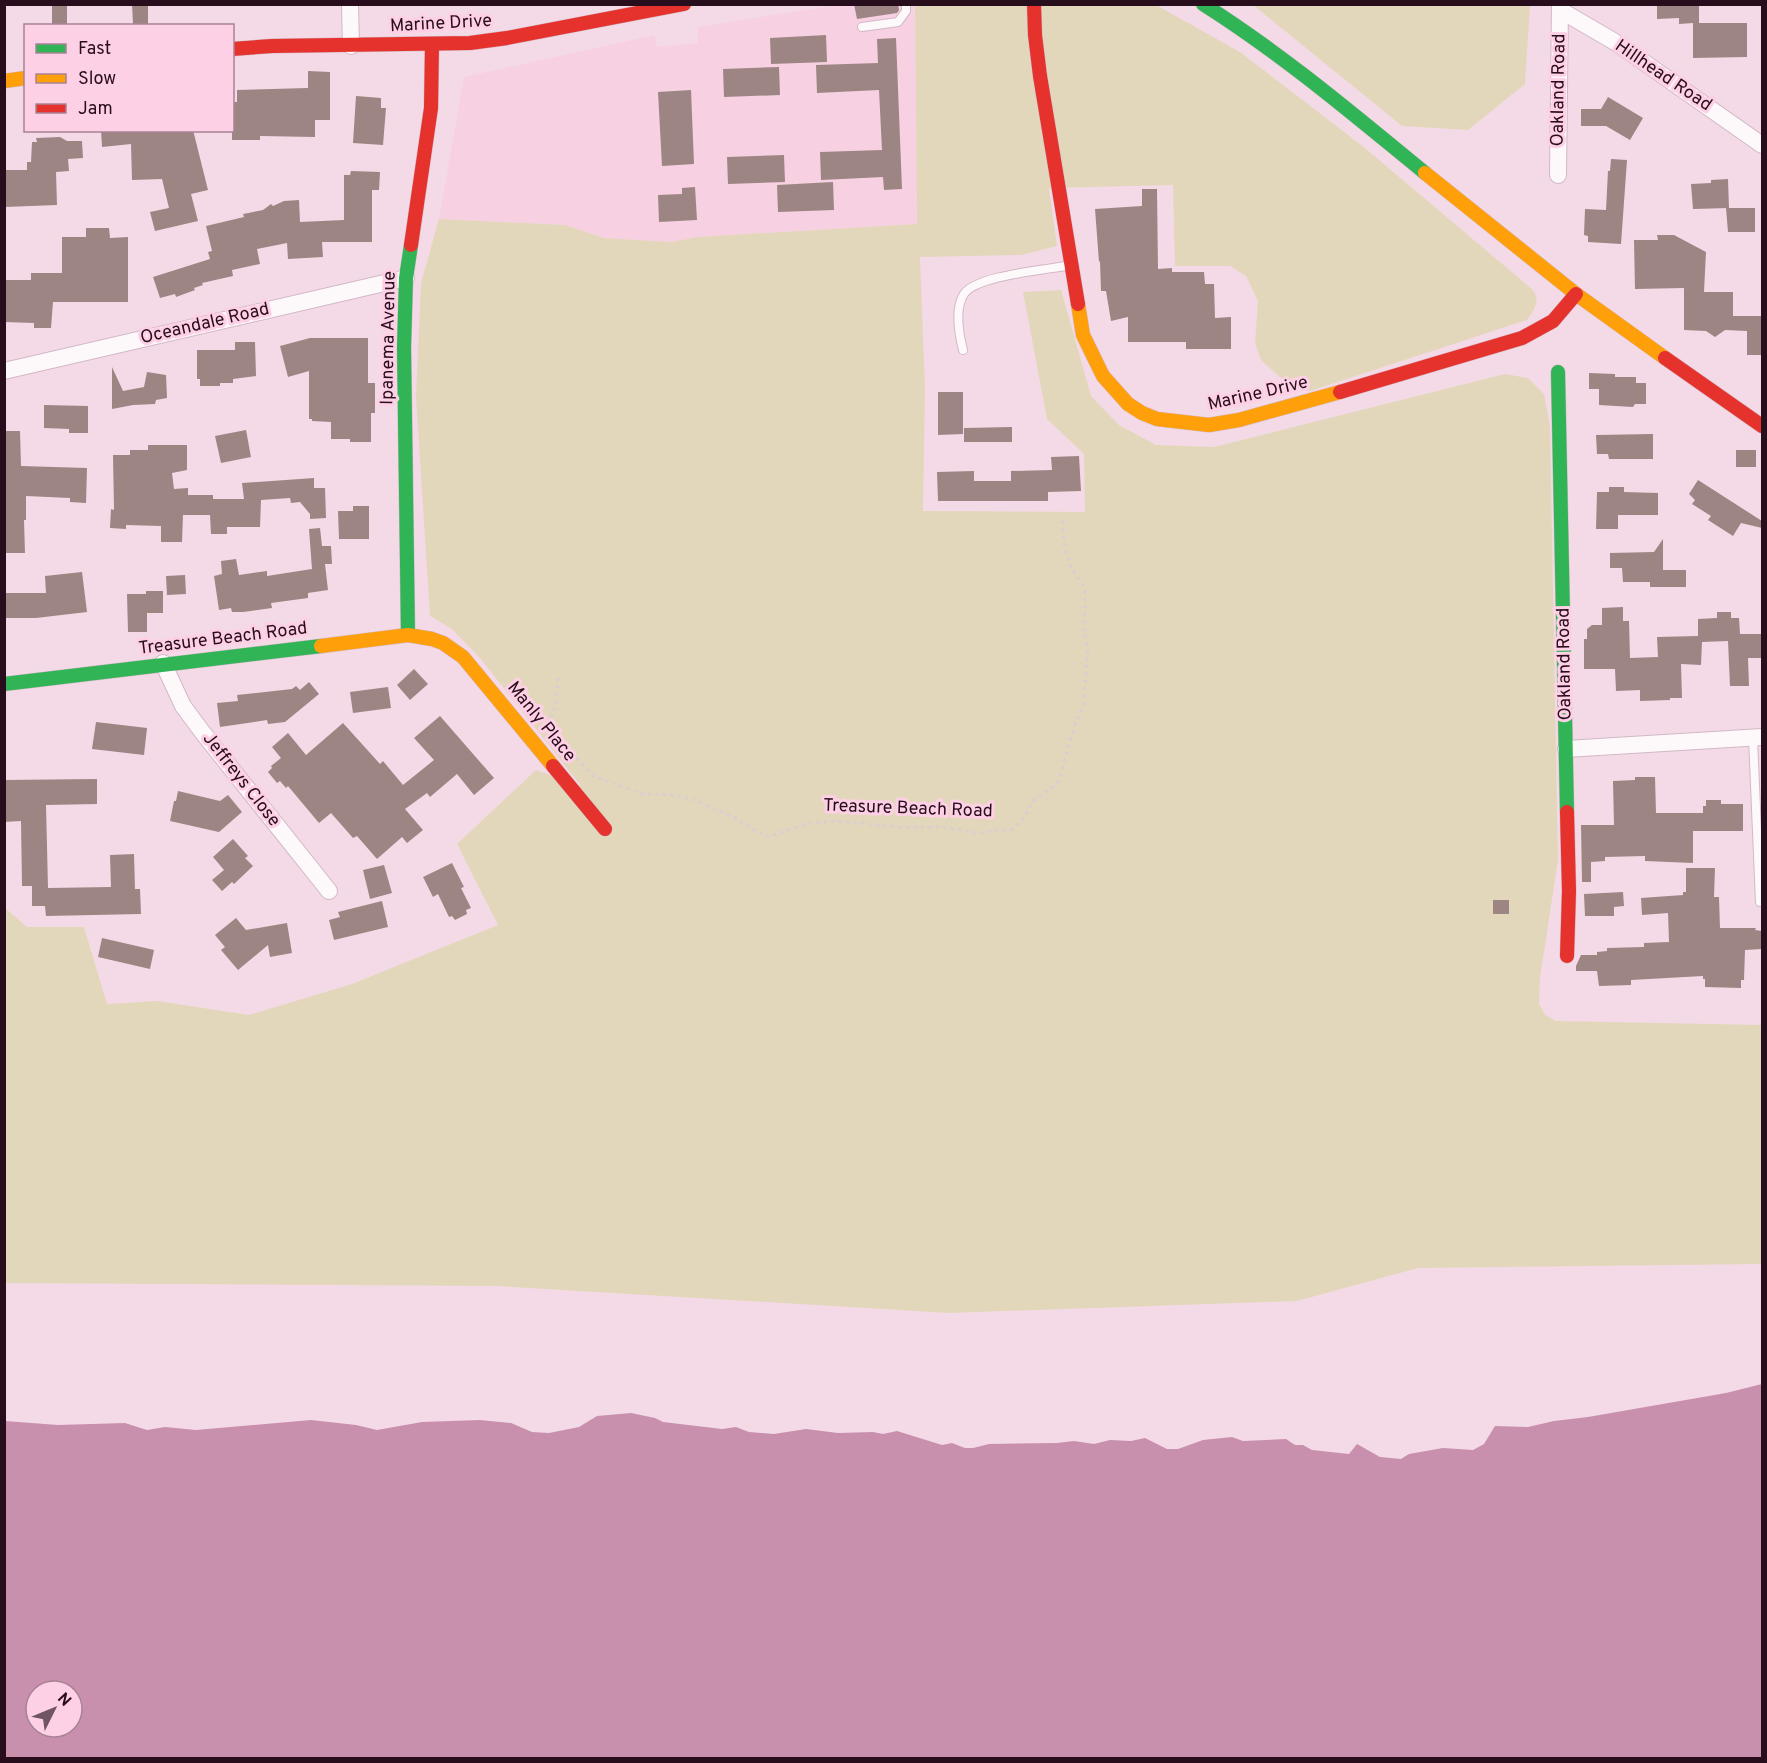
<svg xmlns="http://www.w3.org/2000/svg" width="1767" height="1763" viewBox="0 0 1767 1763" font-family="Overpass,sans-serif">
<rect width="100%" height="100%" fill="#f4dae6"/>
<polygon fill="#f7d0e2" points="837,5 915,5 917,224 698,237 670,242 604,238 565,225 439,219 464,77 655,35 656,47 698,43 698,27"/>
<g fill="#e3d7bb">
<path d="M915,5H1156L1240,52L1365,148L1533,290C1541,302 1534,309 1527,320L1310,391L1292,388L1261,360L1255,343L1258,301L1246,276L1230,266H1175L1173,185L1049,188L1057,246L1022,255L920,257L925,388L923,511L1085,512L1084,454L1047,419L1023,292L1061,290L1091,396L1119,425L1156,445L1214,447L1505,374L1528,378L1544,394L1550,426L1558,860L1540,978L1539,1004L1545,1015L1556,1021L1762,1025V1264L1418,1268L1297,1301L949,1313L496,1286L5,1283L4,907L27,927H84L107,1004L158,1001L249,1015L352,984L498,925L457,844L536,770L581,786L480,658L452,629L430,616L416,397L421,283L439,219L565,225L604,238L670,242L698,237L917,224Z"/>
<polygon points="1253,5 1530,5 1525,84 1468,130 1402,126"/>
</g>
<path fill="#c890ac" fill-rule="evenodd" d="M1762,1384V1758H5V1421L58,1425L125,1423L147,1430L165,1427L196,1430L311,1420L356,1425L377,1430L422,1422L480,1420L511,1423L532,1432L549,1433L579,1427L597,1416L631,1413L655,1418L663,1422L722,1429L736,1427L749,1432L774,1434L806,1429L838,1433L873,1432L883,1434L897,1431L942,1445L952,1443L965,1448H973L989,1444L1057,1443L1074,1441L1094,1444L1110,1440L1131,1441L1145,1438L1167,1449H1178L1203,1440L1232,1437L1243,1441L1286,1439L1295,1445H1303L1312,1450L1349,1454L1357,1444L1380,1457L1401,1459L1409,1454L1443,1448L1473,1450L1484,1444L1495,1426L1528,1427L1554,1421L1588,1417L1726,1393ZM36,1691H72V1727H36Z"/>
<g fill="#9d8583">
<rect x="52" y="4" width="15" height="22"/>
<polygon points="132,4 148,4 148,24 133,24"/>
<polygon points="854,4 898,4 899,10 897,13 857,19"/>
<polygon points="1657,4 1699,4 1699,23 1747,23 1747,57 1693,58 1693,23 1679,24 1679,18 1657,19"/>
<polygon points="826,35 827,62 771,64 770,38"/>
<polygon points="896,38 902,189 884,190 883,177 821,180 820,152 882,150 879,90 817,93 816,65 878,63 877,39"/>
<polygon points="779,67 780,95 724,97 723,69"/>
<polygon points="308,71 330,72 330,120 315,120 315,137 260,136 260,140 232,140 232,102 237,102 237,90 308,88"/>
<polygon points="691,90 694,164 662,166 658,92"/>
<polygon points="356,96 381,98 381,108 386,108 383,145 353,143"/>
<polygon points="1608,97 1643,118 1630,140 1606,126 1581,126 1581,109 1601,109"/>
<polygon points="101,130 193,130 208,190 191,194 198,221 155,231 150,212 169,208 162,179 132,180 131,144 102,147"/>
<polygon points="60,137 67,141 82,141 83,158 68,159 69,171 56,172 57,205 4,207 4,170 27,170 27,162 31,162 32,142 37,142 36,138"/>
<polygon points="784,155 785,182 728,184 727,157"/>
<polygon points="1611,159 1627,160 1621,244 1588,242 1588,236 1584,235 1585,209 1606,210 1608,171 1610,171"/>
<polygon points="351,171 380,172 379,190 372,190 372,242 322,242 323,257 288,259 287,243 257,249 260,264 232,270 233,276 202,283 203,285 194,288 195,290 176,297 175,294 160,298 153,277 210,259 208,252 212,251 206,226 244,217 243,214 263,210 271,204 273,206 284,201 299,200 300,222 344,220 344,175 350,175"/>
<polygon points="1728,179 1729,208 1693,209 1691,184 1711,183 1711,180"/>
<polygon points="833,182 834,210 778,212 777,185"/>
<polygon points="695,187 697,220 659,222 658,195 682,194 682,188"/>
<polygon points="1142,189 1157,189 1158,269 1172,268 1172,272 1204,272 1205,284 1214,284 1215,318 1231,317 1231,349 1186,349 1186,342 1128,342 1128,317 1111,321 1106,291 1101,291 1100,261 1099,262 1095,209 1142,206"/>
<polygon points="1726,208 1755,208 1755,232 1728,232"/>
<polygon points="86,228 109,228 110,238 128,237 128,302 53,302 51,328 34,328 34,323 4,322 4,280 31,280 31,273 62,273 62,237 86,237"/>
<polygon points="1657,235 1674,235 1706,252 1704,292 1733,292 1733,316 1762,316 1762,355 1747,355 1747,331 1725,330 1715,337 1706,331 1684,330 1684,288 1635,289 1634,240 1658,240"/>
<polygon points="310,338 368,338 368,383 375,383 375,413 371,413 371,442 350,442 350,439 331,439 331,422 312,421 312,419 309,419 309,371 288,377 280,346"/>
<polygon points="235,342 255,342 256,376 233,379 233,383 220,383 220,386 200,386 200,379 197,379 197,350 235,350"/>
<polygon points="112,367 123,391 144,387 147,372 166,375 167,398 156,400 155,404 133,405 112,409"/>
<polygon points="1589,373 1615,374 1615,377 1636,377 1636,383 1646,383 1646,404 1635,404 1633,407 1599,405 1599,389 1589,389"/>
<polygon points="938,392 963,392 963,434 938,435"/>
<polygon points="44,405 88,406 88,433 69,433 69,429 44,428"/>
<polygon points="1012,427 1012,442 964,442 964,428"/>
<polygon points="246,430 251,457 221,463 215,436"/>
<polygon points="4,431 20,431 21,466 87,468 86,503 70,502 70,498 26,496 26,520 24,520 25,553 4,553"/>
<polygon points="1653,434 1653,459 1609,459 1608,454 1597,454 1596,435"/>
<polygon points="148,445 187,445 187,470 172,473 174,489 188,488 188,495 213,495 213,499 244,499 242,483 314,478 314,488 325,488 326,518 310,519 310,514 300,502 291,503 290,498 261,500 260,527 227,527 227,534 211,534 210,515 183,515 182,542 161,542 161,526 126,525 126,529 110,528 111,509 114,510 113,455 130,455 130,450 148,450"/>
<rect x="1736" y="450" width="20" height="17"/>
<polygon points="1079,456 1081,491 1048,492 1048,501 938,501 937,472 974,471 974,481 1011,481 1011,471 1052,470 1051,457"/>
<polygon points="1698,480 1762,521 1762,528 1741,523 1733,536 1708,520 1711,516 1692,504 1695,500 1689,494"/>
<polygon points="1609,487 1624,487 1624,492 1658,493 1658,515 1618,515 1618,529 1596,529 1597,492 1609,492"/>
<polygon points="353,506 369,506 369,539 339,539 338,511 353,511"/>
<polygon points="320,528 322,546 331,546 332,564 325,564 328,590 308,593 308,598 271,603 272,608 243,612 232,612 231,608 219,610 214,576 222,574 221,561 236,559 239,575 267,571 267,576 312,569 309,529"/>
<polygon points="1663,539 1663,570 1686,570 1686,587 1650,587 1650,582 1623,582 1622,568 1610,568 1610,553 1654,552"/>
<polygon points="82,572 87,612 36,618 4,618 4,593 46,593 45,576"/>
<polygon points="185,575 186,594 167,595 166,576"/>
<polygon points="146,591 163,591 163,613 147,613 147,632 128,632 127,594 146,594"/>
<polygon points="1623,607 1623,621 1629,621 1630,658 1658,657 1657,637 1698,636 1698,619 1717,618 1717,612 1731,612 1731,618 1739,618 1740,634 1762,634 1762,658 1748,658 1749,686 1730,686 1728,641 1702,642 1701,665 1681,664 1682,698 1670,698 1670,700 1640,701 1640,690 1616,691 1615,669 1584,669 1584,639 1587,639 1587,629 1592,625 1602,625 1602,608"/>
<polygon points="414,669 428,684 410,700 397,685"/>
<polygon points="309,682 319,694 285,722 268,724 267,720 220,727 217,703 238,701 237,695 292,689 296,686 300,690"/>
<polygon points="388,687 391,708 353,713 350,692"/>
<polygon points="440,716 494,778 474,795 457,774 430,797 427,793 405,809 423,830 407,843 402,837 377,859 357,836 353,838 331,813 319,823 288,786 286,788 280,781 277,783 268,772 272,768 271,766 281,758 272,747 288,733 306,755 343,723 380,764 383,761 403,785 434,760 414,738"/>
<polygon points="96,722 147,728 144,755 92,749"/>
<polygon points="1635,777 1655,777 1656,813 1703,813 1703,806 1706,806 1706,800 1721,800 1721,804 1743,804 1743,831 1693,831 1693,863 1645,861 1645,856 1605,857 1605,861 1591,862 1591,882 1582,882 1581,825 1614,825 1613,781 1635,780"/>
<polygon points="97,779 97,804 46,805 48,888 111,887 110,855 134,854 135,889 140,889 141,914 46,916 45,906 32,906 32,886 22,886 21,821 4,822 4,780"/>
<polygon points="178,791 220,801 228,795 242,812 219,832 170,821 174,801 176,801"/>
<polygon points="233,839 248,856 245,858 253,866 234,884 232,882 222,891 212,880 224,870 213,857"/>
<polygon points="452,863 464,887 461,888 471,908 466,910 467,914 455,920 452,916 449,917 438,894 433,897 423,877"/>
<polygon points="384,865 392,893 370,899 363,870"/>
<polygon points="1686,868 1715,868 1714,897 1719,897 1720,928 1756,928 1755,930 1762,931 1762,949 1745,950 1744,980 1741,980 1741,988 1705,987 1705,979 1703,979 1703,976 1631,980 1631,985 1599,986 1597,971 1576,971 1576,966 1581,955 1597,955 1597,952 1607,951 1607,948 1644,947 1644,943 1669,942 1668,913 1642,915 1641,898 1683,895 1683,892 1686,892"/>
<polygon points="1623,892 1624,906 1614,907 1614,916 1585,916 1584,894"/>
<rect x="1493" y="900" width="16" height="14"/>
<polygon points="382,901 388,927 334,940 329,920 340,917 338,912"/>
<polygon points="236,918 246,930 287,923 292,953 270,957 268,945 238,970 221,950 225,947 215,935"/>
<polygon points="102,938 154,950 150,969 98,957"/>
</g>
<g fill="none" stroke-linecap="round" stroke-linejoin="round">
<defs>
<g id="lane">
<polyline points="862,27 898,22 906,11 906,4"/>
<path d="M963,350C959,334 954,309 964,294C977,275 1047,270 1071,265"/>
<polyline points="1753,738 1760,902"/>
</g>
<g id="street">
<polyline points="350,4 351,46"/>
<polyline points="1560,10 1615,42 1762,145"/>
<polyline points="1558,175 1560,4"/>
<polyline points="4,371 406,278"/>
<polyline points="163,663 183,706 203,733 329,891"/>
<polyline points="1566,749 1762,737"/>
</g>
<g id="fast">
<path d="M1203,4C1282,54 1353,114 1425,173"/>
<polyline points="1558,372 1567,812"/>
<polyline points="408,635 404,347 406,278 411,245"/>
<polyline points="4,684 321,646"/>
</g>
<g id="slow">
<polyline points="4,81 26,78"/>
<polyline points="1425,173 1576,294 1665,358"/>
<polyline points="1078,304 1083,335 1103,376 1128,404 1142,413 1157,419 1209,425 1239,420 1340,392"/>
<polyline points="321,646 408,635 432,639 443,643 463,657 553,766"/>
</g>
<g id="jam">
<polyline points="1034,4 1035,35 1040,76 1078,304"/>
<polyline points="232,49 272,46 470,43 507,38 684,4"/>
<polyline points="411,245 431,108 432,44"/>
<polyline points="1665,358 1762,426"/>
<polyline points="1340,392 1522,338 1553,321 1576,294"/>
<polyline points="553,766 605,829"/>
<polyline points="1567,956 1569,891 1567,812"/>
</g>
</defs>
<use href="#lane" stroke="#d2b8c5" stroke-width="10"/>
<use href="#street" stroke="#d2b8c5" stroke-width="18"/>
<use href="#fast" stroke="#d2b8c5" stroke-width="15"/>
<use href="#slow" stroke="#d2b8c5" stroke-width="15"/>
<use href="#jam" stroke="#d2b8c5" stroke-width="15"/>
<polyline stroke="#d7cfd2" stroke-width="3" stroke-dasharray="3 4.5" stroke-linecap="butt" points="558,678 556,704 550,721 561,741 593,776 642,794 674,795 695,800 735,818 764,836 771,836 805,824 834,821 899,827 943,827 978,833 1012,829 1022,821 1033,801 1054,786 1059,780 1075,724 1083,707 1088,648 1085,636 1085,588 1072,569 1064,546 1063,521"/>
<use href="#lane" stroke="#fdf9fb" stroke-width="8"/>
<use href="#street" stroke="#fdf9fb" stroke-width="16"/>
<use href="#fast" stroke="#30b455" stroke-width="14"/>
<use href="#slow" stroke="#ff9f0a" stroke-width="14"/>
<use href="#jam" stroke="#e5322d" stroke-width="14"/>
</g>
<g text-anchor="middle" dominant-baseline="central" stroke-width="6" stroke-linejoin="round" paint-order="stroke">
<g font-size="18" fill="#280d1c" stroke="#fed0e5">
<text transform="translate(441 24) rotate(-3)">Marine Drive</text>
<text transform="translate(1663 76) rotate(34)">Hillhead Road</text>
<text transform="translate(1559 90) rotate(-89)">Oakland Road</text>
<text transform="translate(205 324) rotate(-13)">Oceandale Road</text>
<text transform="translate(389 338) rotate(-89)">Ipanema Avenue</text>
<text transform="translate(1258 394) rotate(-13)">Marine Drive</text>
<text transform="translate(223 639) rotate(-7)">Treasure Beach Road</text>
<text transform="translate(1565 664) rotate(-91)">Oakland Road</text>
<text transform="translate(541 722) rotate(51)">Manly Place</text>
<text transform="translate(241 780) rotate(52)">Jeffreys Close</text>
<text transform="translate(908 809) rotate(2)">Treasure Beach Road</text>
</g>
</g>
<rect width="1767" height="1763" fill="none" stroke="#280d1c" stroke-width="12"/>
<rect x="24" y="24" width="210" height="108" fill="#fed0e5" stroke="#a88295" stroke-width="1.5"/>
<rect x="36" y="44" width="30" height="9" fill="#30b455" stroke="#a88295" stroke-width="1.5"/>
<text x="78" y="54" font-size="18" fill="#280d1c">Fast</text>
<rect x="36" y="74" width="30" height="9" fill="#ff9f0a" stroke="#a88295" stroke-width="1.5"/>
<text x="78" y="84" font-size="18" fill="#280d1c">Slow</text>
<rect x="36" y="104" width="30" height="9" fill="#e5322d" stroke="#a88295" stroke-width="1.5"/>
<text x="78" y="114" font-size="18" fill="#280d1c">Jam</text>
<g transform="translate(54 1709) rotate(47)"><circle r="28" fill="#fed0e5" stroke="#a88295" stroke-width="1.5"/>
<path d="M0-4.5L10 22L0 15L-10 22Z" fill="#6f5563"/>
<text y="-9" font-size="16" font-weight="bold" text-anchor="middle" fill="#280d1c">N</text>
</g>
</svg>
